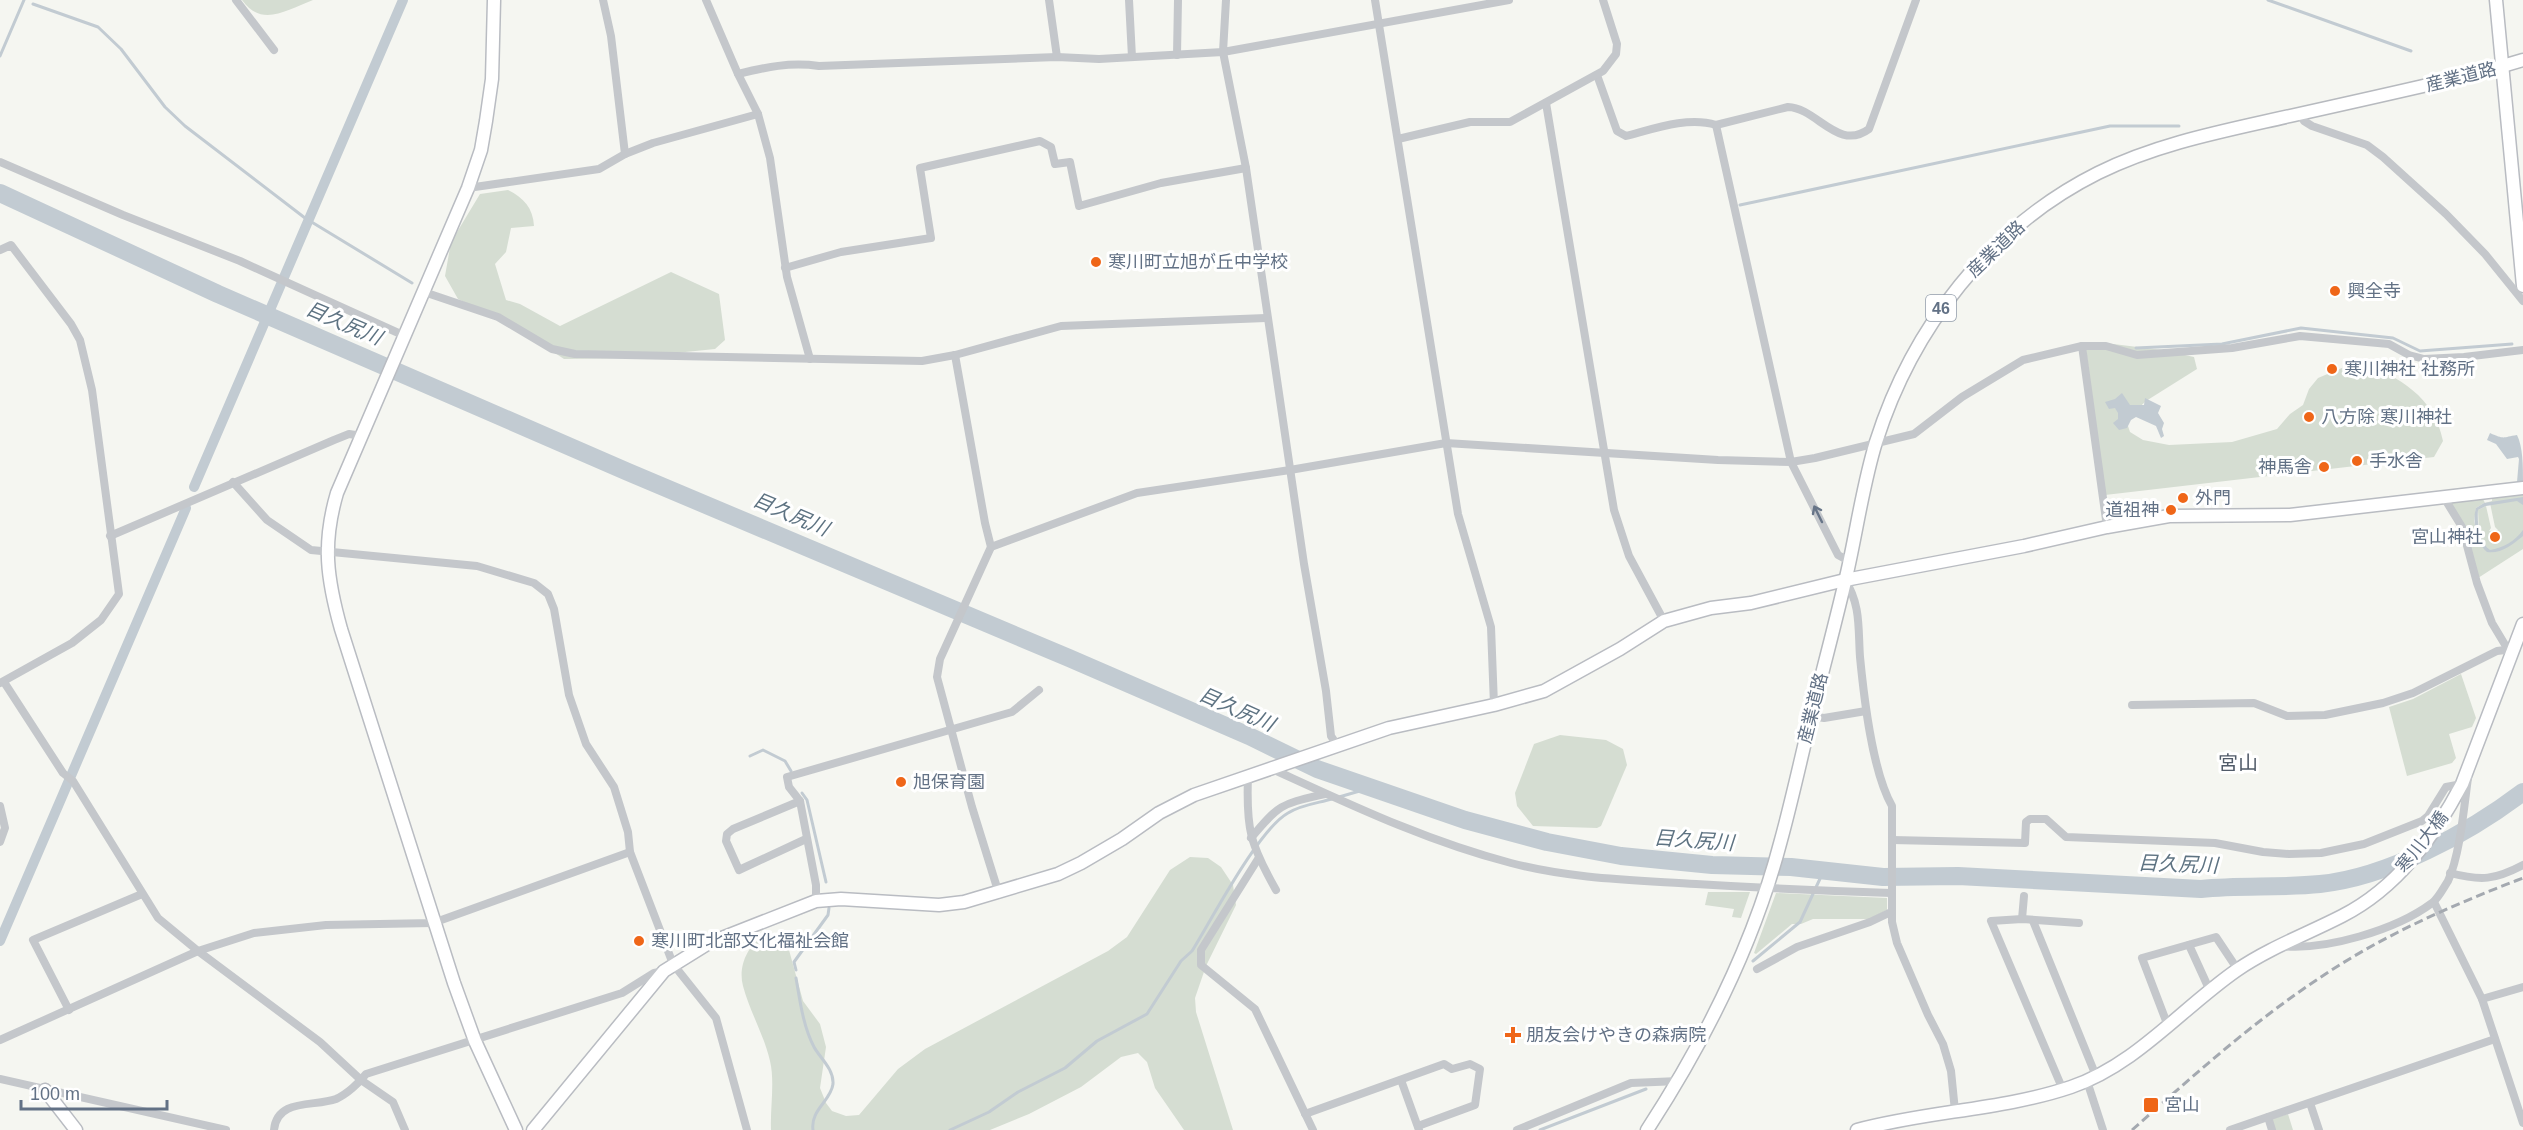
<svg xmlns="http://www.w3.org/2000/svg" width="2523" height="1130" viewBox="0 0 2523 1130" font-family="Helvetica,'Noto Sans JP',sans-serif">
<rect width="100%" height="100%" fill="#f5f6f1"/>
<g fill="#d5ddd2" fill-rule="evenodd">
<path d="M242,0H313C286,10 262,28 242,0Z"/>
<path d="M508,190C524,198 533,208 534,226L511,228L506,252L495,264L506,300L520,304L560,326L671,272L719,294L725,340L715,349L626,358L564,359L514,326L458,299L445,276L451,242L480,194Z"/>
<path d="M2105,343L2162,350L2194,357L2197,369L2146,401L2126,420L2130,432L2143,440L2169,445L2232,442L2277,429L2290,414L2303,405L2309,389L2318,378L2361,360C2399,379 2434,395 2443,441L2434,457L2105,495L2086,349Z"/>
<path d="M2523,493V549L2478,578L2450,500L2482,497L2485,503L2492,501V496ZM2484,503H2490L2495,527L2498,530L2489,531L2491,528L2486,506L2478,510L2479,532L2477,533L2474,521L2476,508Z"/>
<polygon points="2461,674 2476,718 2472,727 2449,734 2456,758 2452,763 2407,776 2389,707 2413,699"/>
<polygon points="1560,735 1606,740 1623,749 1627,765 1601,826 1597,828 1533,826 1517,806 1515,793 1534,744"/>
<path d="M1190,857L1208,858L1221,867L1233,885L1236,905L1206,966L1195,998L1196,1012L1233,1130H1184L1155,1088L1147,1062L1138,1053L1121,1057L1081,1087L1029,1114L990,1130H771C770,1108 775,1082 770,1061C764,1035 750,1012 743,986C737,964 751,936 774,934L789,950L803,1001L820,1024L826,1047L820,1088L826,1103L832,1111L846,1116L859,1115L898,1069L925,1049L1108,951L1127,937L1170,870Z"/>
<polygon points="1708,892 1750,892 1741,918 1732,917 1734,909 1705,905"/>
<polygon points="1776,893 1887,898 1887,910 1869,919 1813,919 1801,924 1792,924 1756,954 1754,953"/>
<polygon points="2288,1114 2293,1130 2275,1130 2272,1119"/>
</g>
<g fill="#c2cbd2">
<polygon points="2122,393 2130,405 2144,405 2145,398 2161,406 2158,413 2164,423 2162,429 2164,436 2161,438 2156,426 2136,417 2131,420 2127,428 2119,430 2113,423 2118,419 2118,413 2115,408 2109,409 2105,402 2115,399"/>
<path d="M2490,433C2505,440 2503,437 2517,435C2523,447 2523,466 2523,482H2517L2519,459L2518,457L2507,459L2496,444L2487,440Z"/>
<path d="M2523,497V505L2517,501L2486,506L2478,510C2477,523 2479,543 2490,550C2503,548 2515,541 2523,530V536C2512,545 2501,554 2487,552C2476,543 2472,521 2476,508L2484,503Z"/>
</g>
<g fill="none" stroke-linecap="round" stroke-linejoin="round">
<g stroke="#c2cbd2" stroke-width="3">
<polyline points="2268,0 2411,51"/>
<polyline points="33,4 98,27 121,49 165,107 185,126 305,218 412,283"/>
<polyline points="0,56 24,0"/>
<polyline points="1740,205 2110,126 2179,126"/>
<polyline points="2136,348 2222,344 2301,328 2393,338 2420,351 2512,344"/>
<polyline points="750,756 763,750 785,761 791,771"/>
<polyline points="802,793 807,800 826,882"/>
<polyline points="1339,797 1370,788"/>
<polyline points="1753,961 1800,922 1824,870"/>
<polyline points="796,970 794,962 828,915 829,908"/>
<path d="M796,978C800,1001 803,1026 814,1047C820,1058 834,1069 833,1084C831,1101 810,1110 813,1130"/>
<path d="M950,1130L989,1112L1018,1092L1065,1068L1097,1041L1147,1014L1181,961L1192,951C1212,919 1258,830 1288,813C1300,805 1318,803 1332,799"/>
<polyline points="1540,1130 1646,1089"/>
</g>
<g stroke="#c2cbd2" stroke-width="10">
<polyline points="194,487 403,0"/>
<polyline points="0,941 186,508"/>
</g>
<path stroke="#c2cbd2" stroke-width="18" d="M0,193L218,294L628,472L1069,658L1249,736L1317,769L1465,820L1547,842L1621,856L1712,865L1791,867L1883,877L1958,876L2201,889C2240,885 2280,888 2320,884C2388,877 2469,833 2523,792"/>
<defs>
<g id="secondary">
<path d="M494,0L492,79L486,121L481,150L468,188L337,493C322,544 327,579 341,629L454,983L475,1041L516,1130"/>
<polyline points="2496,0 2523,286"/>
<polyline points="45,1090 76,1130"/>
<polyline points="533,1130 664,971 709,943 816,901 841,899 939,905 964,902 1058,874 1081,863 1122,839 1159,813 1194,795 1389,728 1494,705 1544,691 1620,649 1664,621 1711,608 1751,603 1845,580 2024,546 2107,527 2169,516 2290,515 2523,488"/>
<path d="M1857,1130C1927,1111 2003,1110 2071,1087C2136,1065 2182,1008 2237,970C2269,948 2307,934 2342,916C2397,888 2434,837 2462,784L2523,624"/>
</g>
<path id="primary" d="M1647,1130C1705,1041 1754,944 1781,840C1792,800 1801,758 1811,717C1823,669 1836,621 1847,573C1857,529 1863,484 1876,442C1912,328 1990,227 2098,173C2159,143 2224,131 2290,116C2353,102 2416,88 2479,73L2523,60"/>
</defs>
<use href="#secondary" stroke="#b9bcc2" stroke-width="15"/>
<use href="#primary" stroke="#b7babf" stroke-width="15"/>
<g stroke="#c4c7cb" stroke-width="8">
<polyline points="236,0 274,50"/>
<polyline points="603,0 611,36 625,154"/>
<path d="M706,0L738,74C766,67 790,62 819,66L1057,57L1099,59L1223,52L1509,0"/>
<polyline points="1049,0 1057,57"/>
<polyline points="1129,0 1132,57"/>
<polyline points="1226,0 1223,52 1246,168 1304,564 1326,691 1331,736 1337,745"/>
<polyline points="1375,0 1458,514 1491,627 1494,705"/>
<polyline points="1177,55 1178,0"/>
<polyline points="738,74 758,114 770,158 787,277 810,359"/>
<path d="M1597,75L1617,131L1626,136C1653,129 1688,116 1716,125L1788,107C1817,108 1838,152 1869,129L1916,0"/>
<polyline points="1546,103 1614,510 1629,556 1664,621"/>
<polyline points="2300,114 2304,121 2312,126 2367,145 2383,157 2446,214 2485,254 2523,301"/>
<polyline points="1716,125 1791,462 1838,555 1849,561"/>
<polyline points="1398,139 1470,122 1510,122 1603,71 1616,54 1617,44 1603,0"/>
<polyline points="0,162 123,215 240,261 405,336"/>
<polyline points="468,188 599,169 625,154 653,143 758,114"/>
<polyline points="0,250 11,245 71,324 80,340 92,390 119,594 101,620 72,643 0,683"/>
<polyline points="785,268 841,252 931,238 920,168 1040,141 1051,147 1055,164 1070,162 1079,206 1161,183 1246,168"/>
<polyline points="424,292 498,317 552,349 575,354 922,361 955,355 1061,326 1266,318"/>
<polyline points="2082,346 2107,527"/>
<polyline points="955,355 985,523 991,547 940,659 937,677 972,807 999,894"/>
<polyline points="233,482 267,520 311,550 477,566 534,583 548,594 554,609 569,695 586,744 614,787 628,832 630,852 673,964 716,1018 747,1130"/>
<polyline points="2443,496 2462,527 2477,583 2492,623 2507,648"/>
<polyline points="110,536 334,440 349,434 362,436"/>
<polyline points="991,547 1137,493 1290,470 1446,443 1718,460 1791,462 1815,458 1914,434 1962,397 2023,360 2082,346 2106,346 2137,355 2232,348 2300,336 2389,344 2409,355 2424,359 2464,357 2523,350"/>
<path d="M1845,580C1861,605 1858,628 1860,657C1864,698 1872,771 1892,806V922L1897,943L1928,1015L1943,1044L1951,1071L1955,1111"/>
<polyline points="4,682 63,773 73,781 158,918 198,951 320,1042 361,1080 393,1102 405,1130"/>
<polyline points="2132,705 2254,703 2287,716 2325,715 2383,703 2413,693 2497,651 2513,649"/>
<polyline points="1811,716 1824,718 1866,711"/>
<path d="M1270,768C1349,804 1426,841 1511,863C1571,879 1634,880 1696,884C1761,888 1826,891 1891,893"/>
<path d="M1248,776C1246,829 1250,844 1276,890"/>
<polyline points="800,801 733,829 727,834 726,841 739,870 806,839"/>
<polyline points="0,806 5,828 0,842"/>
<path d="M1251,838C1280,803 1282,804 1325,794"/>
<polyline points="1892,840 2025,843 2026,822 2030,819 2046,819 2066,837 2215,843 2263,852 2289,854 2321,853 2364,844 2422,821 2428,816 2446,787 2462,784"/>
<polyline points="1258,859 1201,950 1201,965 1255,1009 1313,1130"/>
<path d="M2450,873C2481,881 2495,880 2523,865"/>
<polyline points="816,901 816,885 800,801 789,787 787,777 1012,712 1039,690"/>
<polyline points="2434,902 2482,999 2523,1123"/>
<polyline points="2022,919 2024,896"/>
<polyline points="2033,921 2096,1076"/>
<polyline points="2189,945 2210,991"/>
<path d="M2280,946C2325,951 2396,930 2432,903C2438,899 2444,887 2448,881C2460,855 2464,807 2468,778"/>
<polyline points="1757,969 1797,947 1870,922 1891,912"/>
<polyline points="2482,999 2523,987"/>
<polyline points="69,1010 33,940 142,894"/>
<polyline points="2168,1026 2142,958 2216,937 2238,970"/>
<polyline points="0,1040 198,951 254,933 326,925 433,923 630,852"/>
<polyline points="0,1079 226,1130"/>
<polyline points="1401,1080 1419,1130"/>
<polyline points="2087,1081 2103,1130"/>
<polyline points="2063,1090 1991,921 2022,919 2079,923"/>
<polyline points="2310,1103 2319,1130"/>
<polyline points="1305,1114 1444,1064 1452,1069 1470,1064 1480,1069 1475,1105 1418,1126"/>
<polyline points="2268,1117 2272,1130"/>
<path d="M274,1130C277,1098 314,1107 336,1099C347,1094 359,1083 366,1074L622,993L654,973L664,971"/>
<polyline points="1517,1130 1631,1083 1679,1081"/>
<polyline points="2230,1130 2495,1039"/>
</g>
<use href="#secondary" stroke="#fff" stroke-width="12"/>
<use href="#primary" stroke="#fff" stroke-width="12"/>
<path stroke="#a4a9b0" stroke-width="3" stroke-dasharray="9 4.5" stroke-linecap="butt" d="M2132,1130C2194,1075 2256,1019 2327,973C2388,933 2455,904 2523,878"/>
</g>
<defs><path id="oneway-shaft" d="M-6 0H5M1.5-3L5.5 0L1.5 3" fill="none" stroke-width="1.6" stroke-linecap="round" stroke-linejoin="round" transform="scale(1.5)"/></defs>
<use stroke="#677588" href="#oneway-shaft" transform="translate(1818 514) rotate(-116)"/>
<g fill="#ef6618" stroke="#fff" stroke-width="2">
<circle cx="1096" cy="262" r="6"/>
<circle cx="2335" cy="291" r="6"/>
<circle cx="2332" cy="369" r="6"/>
<circle cx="2309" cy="417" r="6"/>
<circle cx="2357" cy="461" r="6"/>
<circle cx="2324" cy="467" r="6"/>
<circle cx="2183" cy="498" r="6"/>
<circle cx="2171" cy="510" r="6"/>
<circle cx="2495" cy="537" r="6"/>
<circle cx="901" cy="782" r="6"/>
<circle cx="639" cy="941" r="6"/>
<path d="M1510 1026h6v6h6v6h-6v6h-6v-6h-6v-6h6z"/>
<rect x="2143" y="1097" width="16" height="16" rx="3"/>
</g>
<g text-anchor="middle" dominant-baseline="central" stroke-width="6" stroke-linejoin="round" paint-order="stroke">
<rect fill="#fff" stroke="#919caa" stroke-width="1.5" x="1926" y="295" width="30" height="26" rx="4.5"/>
<g font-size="16" font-weight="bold" fill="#627185">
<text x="1941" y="308">46</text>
</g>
<g font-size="18" fill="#627185" stroke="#fff">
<text transform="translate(2461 77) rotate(-14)">産業道路</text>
<text transform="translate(1996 249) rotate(-44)">産業道路</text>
<text transform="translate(1813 708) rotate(-76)">産業道路</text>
<text transform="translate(2422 842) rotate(-52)">寒川大橋</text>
</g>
<g font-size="18" fill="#627185" stroke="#fff" text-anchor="start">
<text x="1108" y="262">寒川町立旭が丘中学校</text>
<text x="2347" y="291">興全寺</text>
<text x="2344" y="369">寒川神社 社務所</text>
<text x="2321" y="417">八方除 寒川神社</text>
<text x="2369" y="461">手水舎</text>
<text x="2312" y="467" text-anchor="end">神馬舎</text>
<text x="2195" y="498">外門</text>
<text x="2159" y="510" text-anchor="end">道祖神</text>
<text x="2483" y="537" text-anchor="end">宮山神社</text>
<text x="913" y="782">旭保育園</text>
<text x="651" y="941">寒川町北部文化福祉会館</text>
<text x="1526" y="1035">朋友会けやきの森病院</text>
<text x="2164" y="1105">宮山</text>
</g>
<g font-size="20" font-style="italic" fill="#5e7382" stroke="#fff">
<text transform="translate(344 323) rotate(23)">目久尻川</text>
<text transform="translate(791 514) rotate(23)">目久尻川</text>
<text transform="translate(1237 709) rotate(24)">目久尻川</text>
<text transform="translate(1694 840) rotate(4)">目久尻川</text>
<text transform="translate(2178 864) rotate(2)">目久尻川</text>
</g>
<g font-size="20" fill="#515b69" stroke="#fff">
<text x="2238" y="763">宮山</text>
</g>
</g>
<path d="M21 1100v9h146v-9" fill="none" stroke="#627185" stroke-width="3"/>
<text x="30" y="1100" font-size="18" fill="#627185" stroke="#ffffff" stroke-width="4.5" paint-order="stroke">100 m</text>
</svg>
